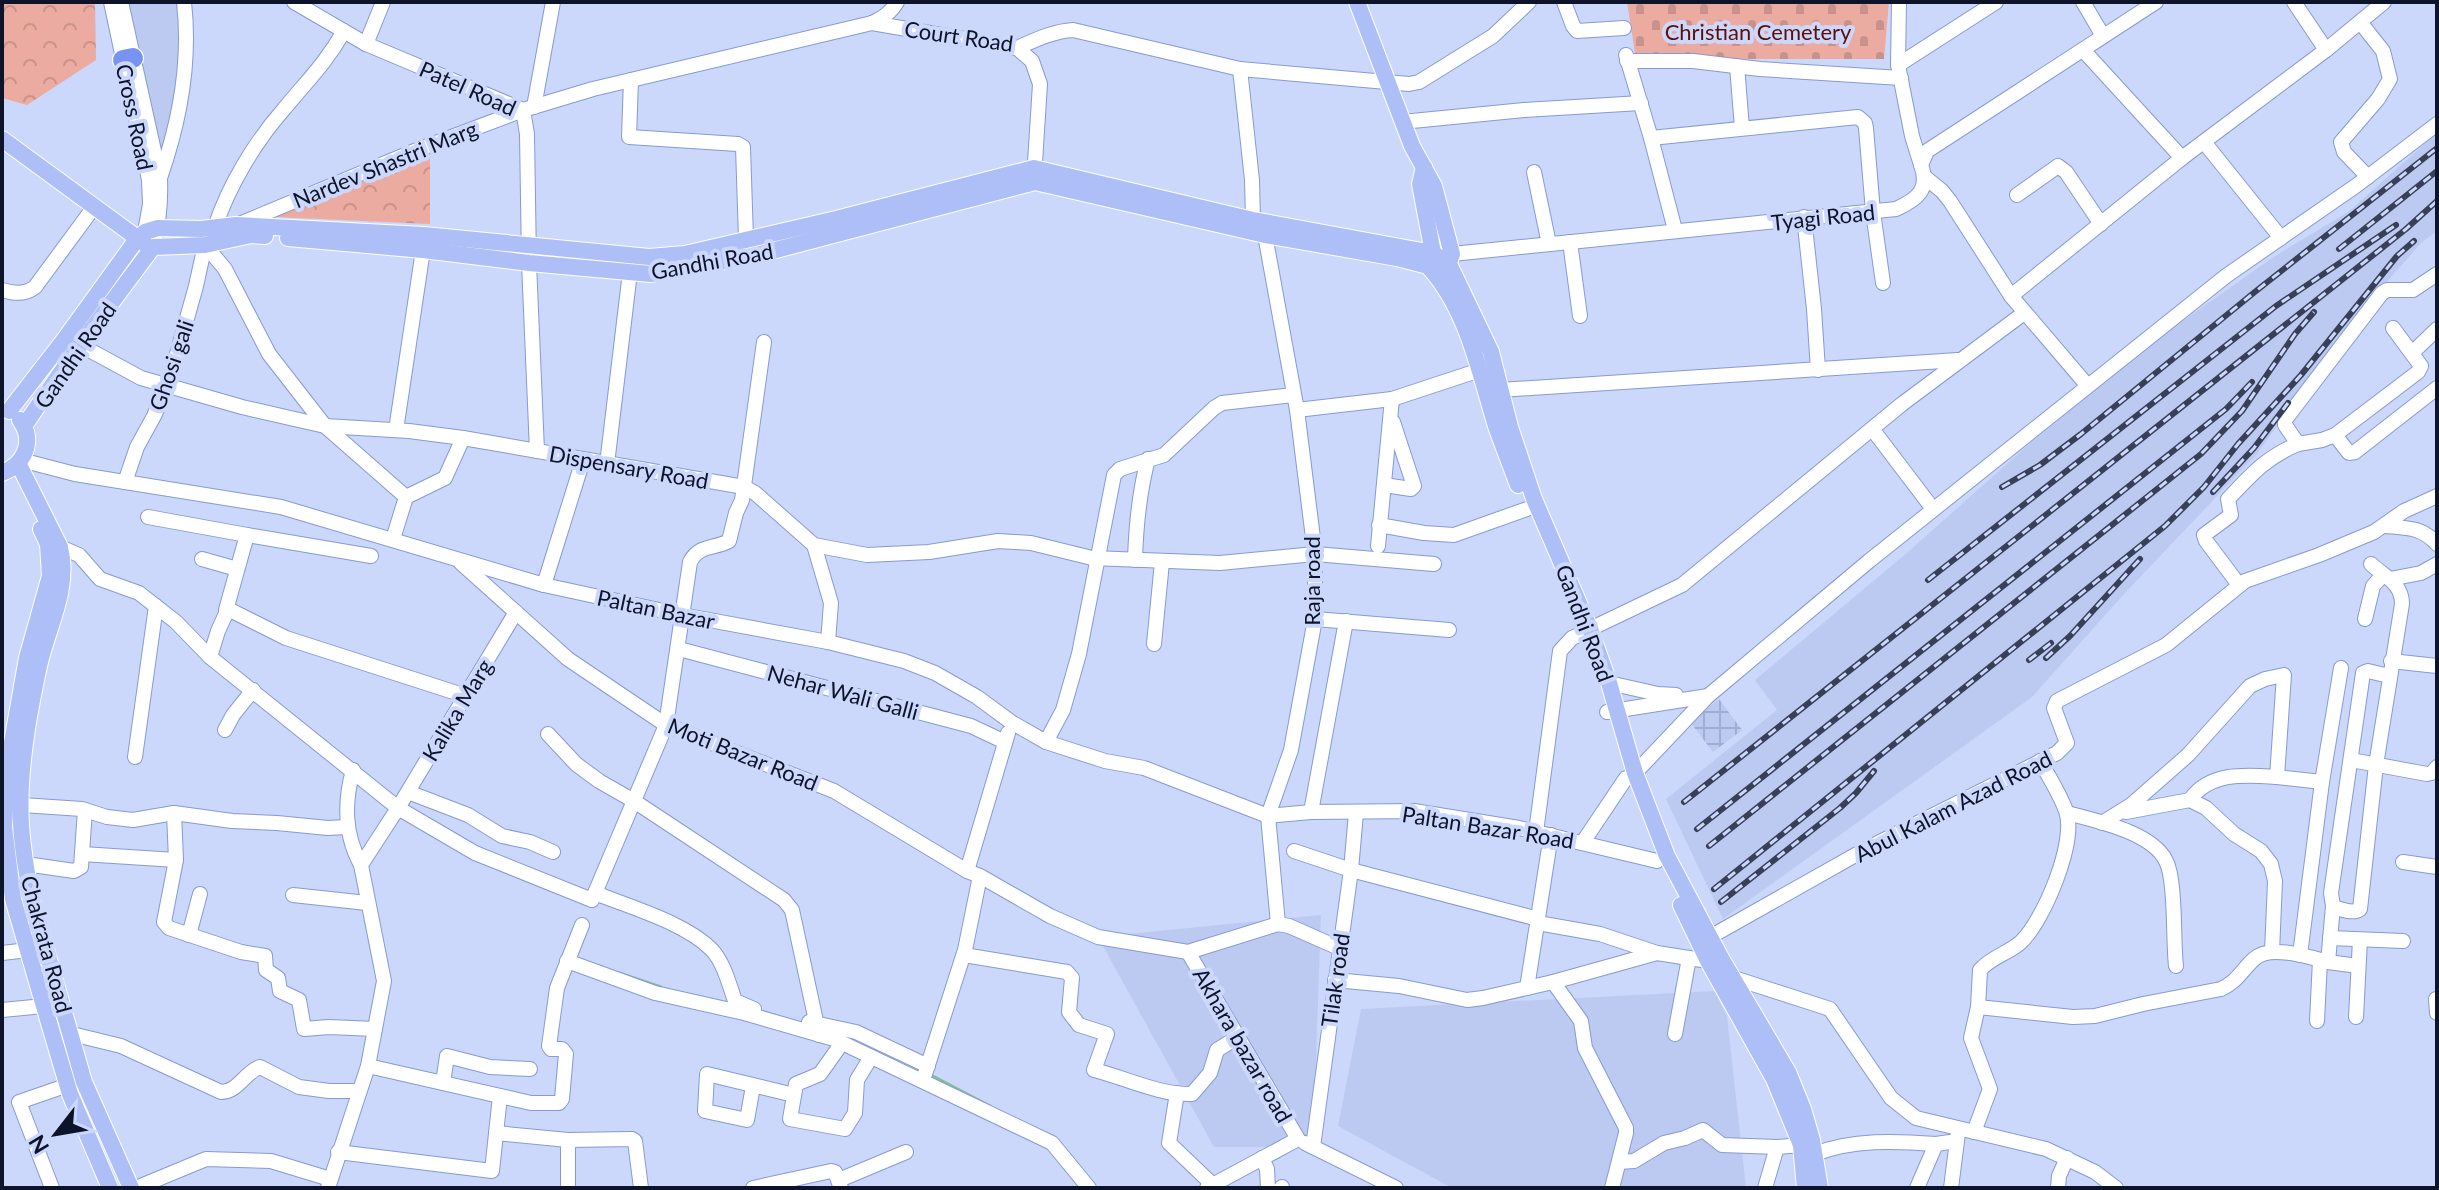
<svg xmlns="http://www.w3.org/2000/svg" width="2439" height="1190" viewBox="0 0 2439 1190" font-family="Lato,sans-serif">
<defs>
<pattern id="industrial-grid" width="8" height="8" patternUnits="userSpaceOnUse" patternTransform="scale(2)"><rect width="8" height="8" fill="#bccaf2"/><path d="M0 4h8M4 0v8" fill="none" stroke="#a0add0"/></pattern>
<pattern id="cemetery-stones" width="16" height="16" patternUnits="userSpaceOnUse" patternTransform="scale(2)"><rect width="16" height="16" fill="#ebaba0"/><path d="M2 7V4a2 2 0 0 1 4 0v3zM10 15v-3a2 2 0 0 1 4 0v3z" fill="#c8928a"/></pattern>
<pattern id="park-crowns" width="20" height="18" patternUnits="userSpaceOnUse" patternTransform="scale(2)"><rect width="20" height="18" fill="#ebaba0"/><path d="M2 6a3 3 0 1 1 6 0M12 15a3 3 0 1 1 6 0" fill="none" stroke="#c8928a"/></pattern>
</defs>
<rect width="100%" height="100%" fill="#cbd8fc"/>
<g fill="#bccaf2">
<polygon points="127,2 185,2 176,106 162,157"/>
<polygon points="2437,133 2437,231 2421,243 2357,316 2257,454 2125,593 2032,697 1723,919 1666,799 1777,710 1755,680 1908,552 2027,446 2153,342 2275,256 2348,212"/>
<polygon points="1321,915 1313,1147 1214,1147 1098,937"/>
<polygon points="1715,991 1727,1017 1746,1188 1452,1188 1338,1126 1361,1009"/>
</g>
<polygon fill="url(#industrial-grid)" points="1719,699 1742,730 1713,752 1690,722"/>
<polygon fill="url(#cemetery-stones)" points="1627,2 1889,2 1884,59 1636,59"/>
<g fill="url(#park-crowns)">
<polygon points="2,2 95,2 96,60 27,105 2,98"/>
<polygon points="430,153 430,224 275,217"/>
</g>
<g fill="none" stroke-linecap="round" stroke-linejoin="round">
<g stroke="#87bd92" stroke-width="3">
<polyline points="619,973 661,987"/>
<polyline points="929,1074 990,1106"/>
</g>
<defs>
<g id="minor">
<polyline points="111,2 149,180 150,204 145,232"/>
<path d="M121,2L160,178C161,203 159,224 153,247"/>
<polyline points="294,2 366,44 523,110 527,134 529,263 537,451"/>
<polyline points="1564,2 1573,26 1577,31 1624,28"/>
<polyline points="1899,2 1898,65 1912,136 1921,165"/>
<polyline points="2083,2 2103,36"/>
<polyline points="2294,2 2326,50"/>
<polyline points="2360,22 2383,51 2390,79 2378,99 2341,142 2344,152 2368,177"/>
<path d="M872,23C882,18 891,13 897,2"/>
<polyline points="366,44 383,2"/>
<polyline points="1017,48 1032,61 1040,84 1034,178"/>
<polyline points="2083,50 2182,158"/>
<polyline points="1626,55 1651,138 1675,230"/>
<polyline points="1627,61 1693,61 1760,69 1901,78"/>
<polyline points="1898,65 1996,2"/>
<polyline points="1737,66 1742,128"/>
<polyline points="1240,69 1252,180 1253,220"/>
<polyline points="631,80 629,137 738,144 743,147 746,239"/>
<polyline points="534,107 553,2"/>
<polyline points="1402,122 1524,110 1641,103"/>
<polyline points="1651,138 1858,117 1865,123 1866,128 1873,212 1883,283"/>
<polyline points="2204,142 2281,238"/>
<polyline points="1534,172 1549,244"/>
<path d="M160,178C180,121 191,63 184,2"/>
<polyline points="1926,178 1942,191 1950,201 2011,296 2087,385"/>
<polyline points="2017,195 2058,166 2066,172 2101,224"/>
<polyline points="1804,217 1814,309 1818,370"/>
<path d="M237,225L417,150L523,110L593,89L872,23L1017,48C1035,40 1054,31 1073,30L1240,69L1409,84L1419,82L1493,36L1529,2"/>
<path d="M215,227C229,185 255,142 284,109C307,81 326,63 344,31"/>
<polyline points="1265,235 1297,410 1315,554 1315,619 1291,750 1268,816 1278,924"/>
<polyline points="1570,242 1580,316"/>
<polyline points="205,245 225,269 269,354 325,426 406,497 393,539"/>
<path d="M1452,254L1896,209C1918,199 1930,189 1921,165L1927,151L2156,2"/>
<path d="M2,290C14,294 25,295 35,287L94,207"/>
<polyline points="2011,296 2182,158 2326,50 2384,2"/>
<polyline points="80,345 141,378 242,407 325,426 409,431 463,438 744,487 755,493 814,545 831,603 828,642"/>
<polyline points="2412,353 2437,329"/>
<polyline points="1500,390 1958,360"/>
<polyline points="1297,410 1392,399 1480,370"/>
<polyline points="396,430 423,250"/>
<polyline points="1873,430 1933,509"/>
<polyline points="2335,435 2349,453 2355,452 2437,388"/>
<polyline points="2298,444 2322,440 2335,435 2418,372 2421,366 2393,328"/>
<polyline points="21,460 75,474 281,507 544,585 682,615 828,642 904,661 935,673 977,697 1011,722 1046,742 1105,761 1144,768 1268,816 1311,812 1414,811 1519,828 1657,861"/>
<polyline points="607,464 630,272"/>
<polyline points="125,482 137,447 154,416 170,379 196,286 205,245"/>
<polyline points="1384,485 1411,489 1414,486 1393,422"/>
<polyline points="406,497 445,478 463,438"/>
<polyline points="148,517 247,535"/>
<polyline points="1379,525 1424,533 1454,535 1527,509"/>
<path d="M2385,526C2407,528 2422,527 2437,544"/>
<polyline points="814,545 867,555 929,552 998,541 1031,543 1092,558 1220,563 1315,554 1434,564"/>
<polyline points="1378,546 1392,399"/>
<path d="M60,547L79,555L100,579L139,593L176,622L210,657L398,808L475,853L592,900L666,725L690,562C699,544 715,549 729,541L736,513L742,500L764,342"/>
<polyline points="202,559 237,569"/>
<path d="M1135,560C1136,525 1139,493 1148,459"/>
<polyline points="461,563 568,659 666,725 834,791 967,871 980,876 1050,916 1098,937 1188,952 1278,924 1289,926 1339,948"/>
<path d="M2371,564C2385,577 2402,583 2402,604L2376,765L2360,909C2354,914 2340,910 2333,906L2331,893L2363,673L2368,671L2389,676"/>
<polyline points="2390,579 2421,573 2437,564"/>
<polyline points="544,585 583,460"/>
<path d="M2239,585L2206,541L2204,535L2231,515L2228,499C2252,474 2265,458 2298,444L2285,425V420L2382,293L2387,290H2413L2437,274"/>
<polyline points="226,610 247,535 371,556"/>
<polyline points="1315,619 1449,630"/>
<polyline points="2365,619 2373,586 2382,576"/>
<polyline points="1590,629 1682,585 1902,404 2024,313"/>
<polyline points="1154,644 1162,562"/>
<polyline points="679,649 971,726 1005,742"/>
<polyline points="210,657 218,631 228,609 286,638 466,696"/>
<polyline points="2391,661 2437,666"/>
<polyline points="1609,683 1658,694 1676,695"/>
<polyline points="1607,712 1708,696"/>
<polyline points="225,730 233,715 253,690"/>
<polyline points="548,734 576,764 599,781 634,801 784,900 792,910 819,1035"/>
<polyline points="1046,742 1063,710 1079,654 1114,475 1120,469 1164,455 1214,408 1222,403 1293,395"/>
<polyline points="135,757 156,606"/>
<polyline points="2351,760 2427,774 2432,773 2437,767"/>
<path d="M353,770C344,803 344,834 361,865"/>
<polyline points="1635,773 1708,696 1869,561 2226,276 2357,185 2437,124"/>
<polyline points="2277,777 2322,782"/>
<polyline points="408,792 468,815 502,836 530,842 553,852"/>
<polyline points="22,805 82,809 107,817 133,820 174,813 232,821 277,823 328,828 346,827"/>
<polyline points="1311,812 1346,621"/>
<polyline points="2126,812 2190,800 2206,808 2234,834 2261,851 2271,864 2275,881 2272,952"/>
<polyline points="174,813 176,860"/>
<path d="M2067,813C2096,821 2152,832 2166,861C2176,880 2173,941 2176,966"/>
<path d="M2102,823L2131,805L2188,755L2250,686L2265,679L2284,675L2277,777C2247,775 2210,771 2190,800"/>
<polyline points="1536,832 1560,651 1572,638 1581,634"/>
<polyline points="1583,842 1626,778"/>
<polyline points="1294,851 1351,870 1538,919"/>
<polyline points="82,854 176,860 164,922 169,928 241,952 265,956 266,970 278,978 280,991 299,1000 304,1029 329,1027 375,1029"/>
<polyline points="2403,862 2437,867"/>
<polyline points="26,864 74,871 81,867 85,810"/>
<polyline points="967,871 1008,733"/>
<path d="M595,893C630,907 686,923 712,950C724,963 729,984 735,1001L754,1009"/>
<polyline points="293,895 367,903"/>
<polyline points="1538,923 1600,934 1657,953"/>
<polyline points="189,935 200,894"/>
<polyline points="1710,937 1866,849 2057,753 2067,743 2054,708 2057,701 2166,645 2245,581 2319,555 2374,532 2404,511 2437,496"/>
<polyline points="2330,938 2403,941"/>
<polyline points="1188,952 1298,1139"/>
<polyline points="2,953 28,950"/>
<path d="M964,955L1067,972L1072,978L1069,1012L1079,1025L1107,1034L1094,1070C1126,1078 1159,1095 1192,1094L1210,1073L1217,1050L1238,1037"/>
<polyline points="2300,955 2322,782 2341,668"/>
<polyline points="567,961 655,993 744,1013 834,1039 1052,1143 1089,1188"/>
<polyline points="2328,962 2358,966"/>
<polyline points="1731,977 1830,1009 1891,1098 1916,1118 2046,1149 2095,1172 2116,1188"/>
<polyline points="1335,980 1399,986 1467,1000 1483,998 1553,982"/>
<polyline points="1527,988 1551,835"/>
<polyline points="2436,999 2437,1013"/>
<path d="M1978,1007L2073,1017L2095,1016L2143,1004L2221,989C2237,982 2242,970 2254,959C2270,944 2309,957 2328,962L2333,906"/>
<polyline points="2,1010 44,1006"/>
<polyline points="2356,1017 2360,940"/>
<polyline points="2317,1021 2320,960"/>
<polyline points="809,1022 856,1032 928,1066"/>
<path d="M72,1034L121,1046L221,1092C238,1092 245,1072 260,1067L299,1087L329,1091H359"/>
<polyline points="1675,1034 1689,958"/>
<polyline points="842,1043 820,1074 796,1084 790,1119 845,1129 855,1113 857,1080 871,1057"/>
<polyline points="368,1066 531,1103 559,1103 562,1099 566,1054 562,1049 551,1049 549,1046 557,988 582,925"/>
<polyline points="925,1074 965,950 980,876"/>
<polyline points="443,1083 447,1056 490,1067 530,1069"/>
<polyline points="753,1086 747,1120 705,1111 707,1074 794,1095"/>
<polyline points="1177,1093 1169,1143 1213,1185"/>
<path d="M1974,1132L1990,1089L1971,1038L1978,1007L1980,970C1991,957 2009,953 2021,942C2044,920 2077,841 2066,811C2060,794 2049,777 2040,761"/>
<polyline points="496,1133 568,1140"/>
<polyline points="1305,1143 1396,1188"/>
<polyline points="1313,1147 1351,870 1356,813"/>
<polyline points="338,1152 492,1171 500,1096"/>
<path d="M1815,1154C1852,1139 1897,1141 1936,1144"/>
<polyline points="1262,1158 1267,1169 1268,1188"/>
<polyline points="1619,1162 1634,1161 1664,1143 1685,1138 1703,1130 1722,1145 1777,1147"/>
<polyline points="839,1180 906,1152"/>
<polyline points="52,1188 19,1102 68,1085"/>
<polyline points="136,1188 206,1159 271,1161 330,1179"/>
<polyline points="328,1188 368,1066 384,981 361,865 398,808 516,612"/>
<polyline points="568,1188 568,1140 632,1139 635,1141 641,1188"/>
<polyline points="753,1188 831,1171 835,1172 841,1188"/>
<polyline points="1207,1188 1298,1139"/>
<polyline points="1281,1188 1282,1187"/>
<polyline points="1612,1188 1626,1133 1626,1128 1585,1048 1581,1021 1553,982 1657,953 1708,961"/>
<polyline points="1765,1188 1777,1147 1801,1145"/>
<polyline points="1917,1188 1936,1144 1957,1141"/>
<polyline points="1951,1188 1958,1133"/>
<polyline points="2058,1188 2059,1176 2067,1158"/>
</g>
<g id="major">
<polyline points="1357,2 1412,146 1434,186 1452,254 1445,273"/>
<polyline points="2,139 144,243"/>
<polyline points="1424,167 1420,184 1433,253"/>
<polyline points="288,238 423,250 529,263 651,274 753,256 1035,182 1265,235 1397,258 1428,266"/>
<path d="M1428,266C1468,310 1479,372 1496,426C1503,446 1511,466 1518,485"/>
<polyline points="9,411 64,340 137,239 145,232 158,228 201,229 236,225 424,235 649,257 685,254 836,219 1034,168 1253,220 1433,253 1449,264 1491,352 1510,427 1534,499 1590,629 1609,683 1635,773 1667,856 1721,958 1788,1072 1803,1109 1812,1140 1820,1188"/>
<polyline points="24,426 80,345 153,247 205,245 251,235 265,236"/>
<path d="M18,463L60,547C70,589 48,626 39,666C28,717 18,772 21,824C22,848 27,873 31,897L84,1082L131,1188"/>
<path d="M2,473C25,464 35,441 20,420"/>
<polyline points="41,529 48,544 50,576 27,658 7,771 4,827 13,899 44,1006 70,1094 110,1188"/>
<polyline points="1681,905 1708,961 1774,1079 1801,1145 1805,1188"/>
</g>
<polyline id="highway" points="123,60 133,58"/>
</defs>
<use href="#minor" stroke="#879ad2" stroke-width="16"/>
<use href="#major" stroke="#fff" stroke-width="18"/>
<use href="#highway" stroke="#fff" stroke-width="22"/>
<use href="#minor" stroke="#fff" stroke-width="14"/>
<use href="#major" stroke="#aebef7" stroke-width="16"/>
<use href="#highway" stroke="#7893f1" stroke-width="20"/>
<defs>
<g id="rail">
<polyline points="2339,249 2437,171"/>
<polyline points="2002,487 2040,465 2081,434 2256,291 2437,148"/>
<polyline points="2213,492 2254,448 2288,403"/>
<polyline points="1928,580 2276,306 2396,225"/>
<polyline points="2046,658 2070,636 2140,559"/>
<polyline points="2029,660 2051,643"/>
<polyline points="1684,802 2406,229 2437,201"/>
<polyline points="1697,829 2226,409 2252,382"/>
<polyline points="1709,846 2201,454 2242,411 2295,334 2314,312"/>
<polyline points="1714,889 2165,526 2204,487 2238,444 2301,375 2397,256 2414,241"/>
<polyline points="1721,902 1840,808 1856,793 1874,771"/>
</g>
</defs>
<use href="#rail" stroke="#384058" stroke-width="6"/>
<use href="#rail" stroke="#cbd8fc" stroke-width="3" stroke-dasharray="9" stroke-linecap="butt"/>
</g>
<g text-anchor="middle" dominant-baseline="central" stroke-width="8" stroke-linejoin="round" paint-order="stroke">
<g font-size="22" fill="#5e0e07" stroke="#cbd8fc">
<text x="1758" y="31">Christian Cemetery</text>
</g>
<g font-size="22" fill="#0d1328" stroke="#cbd8fc">
<text transform="translate(959 36) rotate(8)">Court Road</text>
<text transform="translate(468 88) rotate(24)">Patel Road</text>
<text transform="translate(135 117) rotate(78)">Cross Road</text>
<text transform="translate(385 164) rotate(-22)">Nardev Shastri Marg</text>
<text transform="translate(1823 217) rotate(-6)">Tyagi Road</text>
<text transform="translate(712 261) rotate(-10)">Gandhi Road</text>
<text transform="translate(75 355) rotate(-55)">Gandhi Road</text>
<text transform="translate(171 365) rotate(-71)">Ghosi gali</text>
<text transform="translate(629 467) rotate(10)">Dispensary Road</text>
<text transform="translate(1311 581) rotate(-90)">Raja road</text>
<text transform="translate(656 609) rotate(12)">Paltan Bazar</text>
<text transform="translate(1585 623) rotate(69)">Gandhi Road</text>
<text transform="translate(843 692) rotate(15)">Nehar Wali Galli</text>
<text transform="translate(457 710) rotate(-59)">Kalika Marg</text>
<text transform="translate(743 754) rotate(22)">Moti Bazar Road</text>
<text transform="translate(1953 806) rotate(-27)">Abul Kalam Azad Road</text>
<text transform="translate(1488 827) rotate(9)">Paltan Bazar Road</text>
<text transform="translate(47 944) rotate(75)">Chakrata Road</text>
<text transform="translate(1335 980) rotate(-82)">Tilak road</text>
<text transform="translate(1243 1045) rotate(60)">Akhara bazar road</text>
</g>
</g>
<rect width="2439" height="1190" fill="none" stroke="#0d1328" stroke-width="8"/>
<g transform="translate(56 1134) rotate(239)" stroke="#cbd8fc" stroke-width="6" paint-order="stroke">
<path d="M0-6L14 30L0 20L-14 30Z" fill="#0d1328"/>
<text y="-12" font-size="22" font-weight="bold" text-anchor="middle" fill="#0d1328">N</text>
</g>
</svg>
